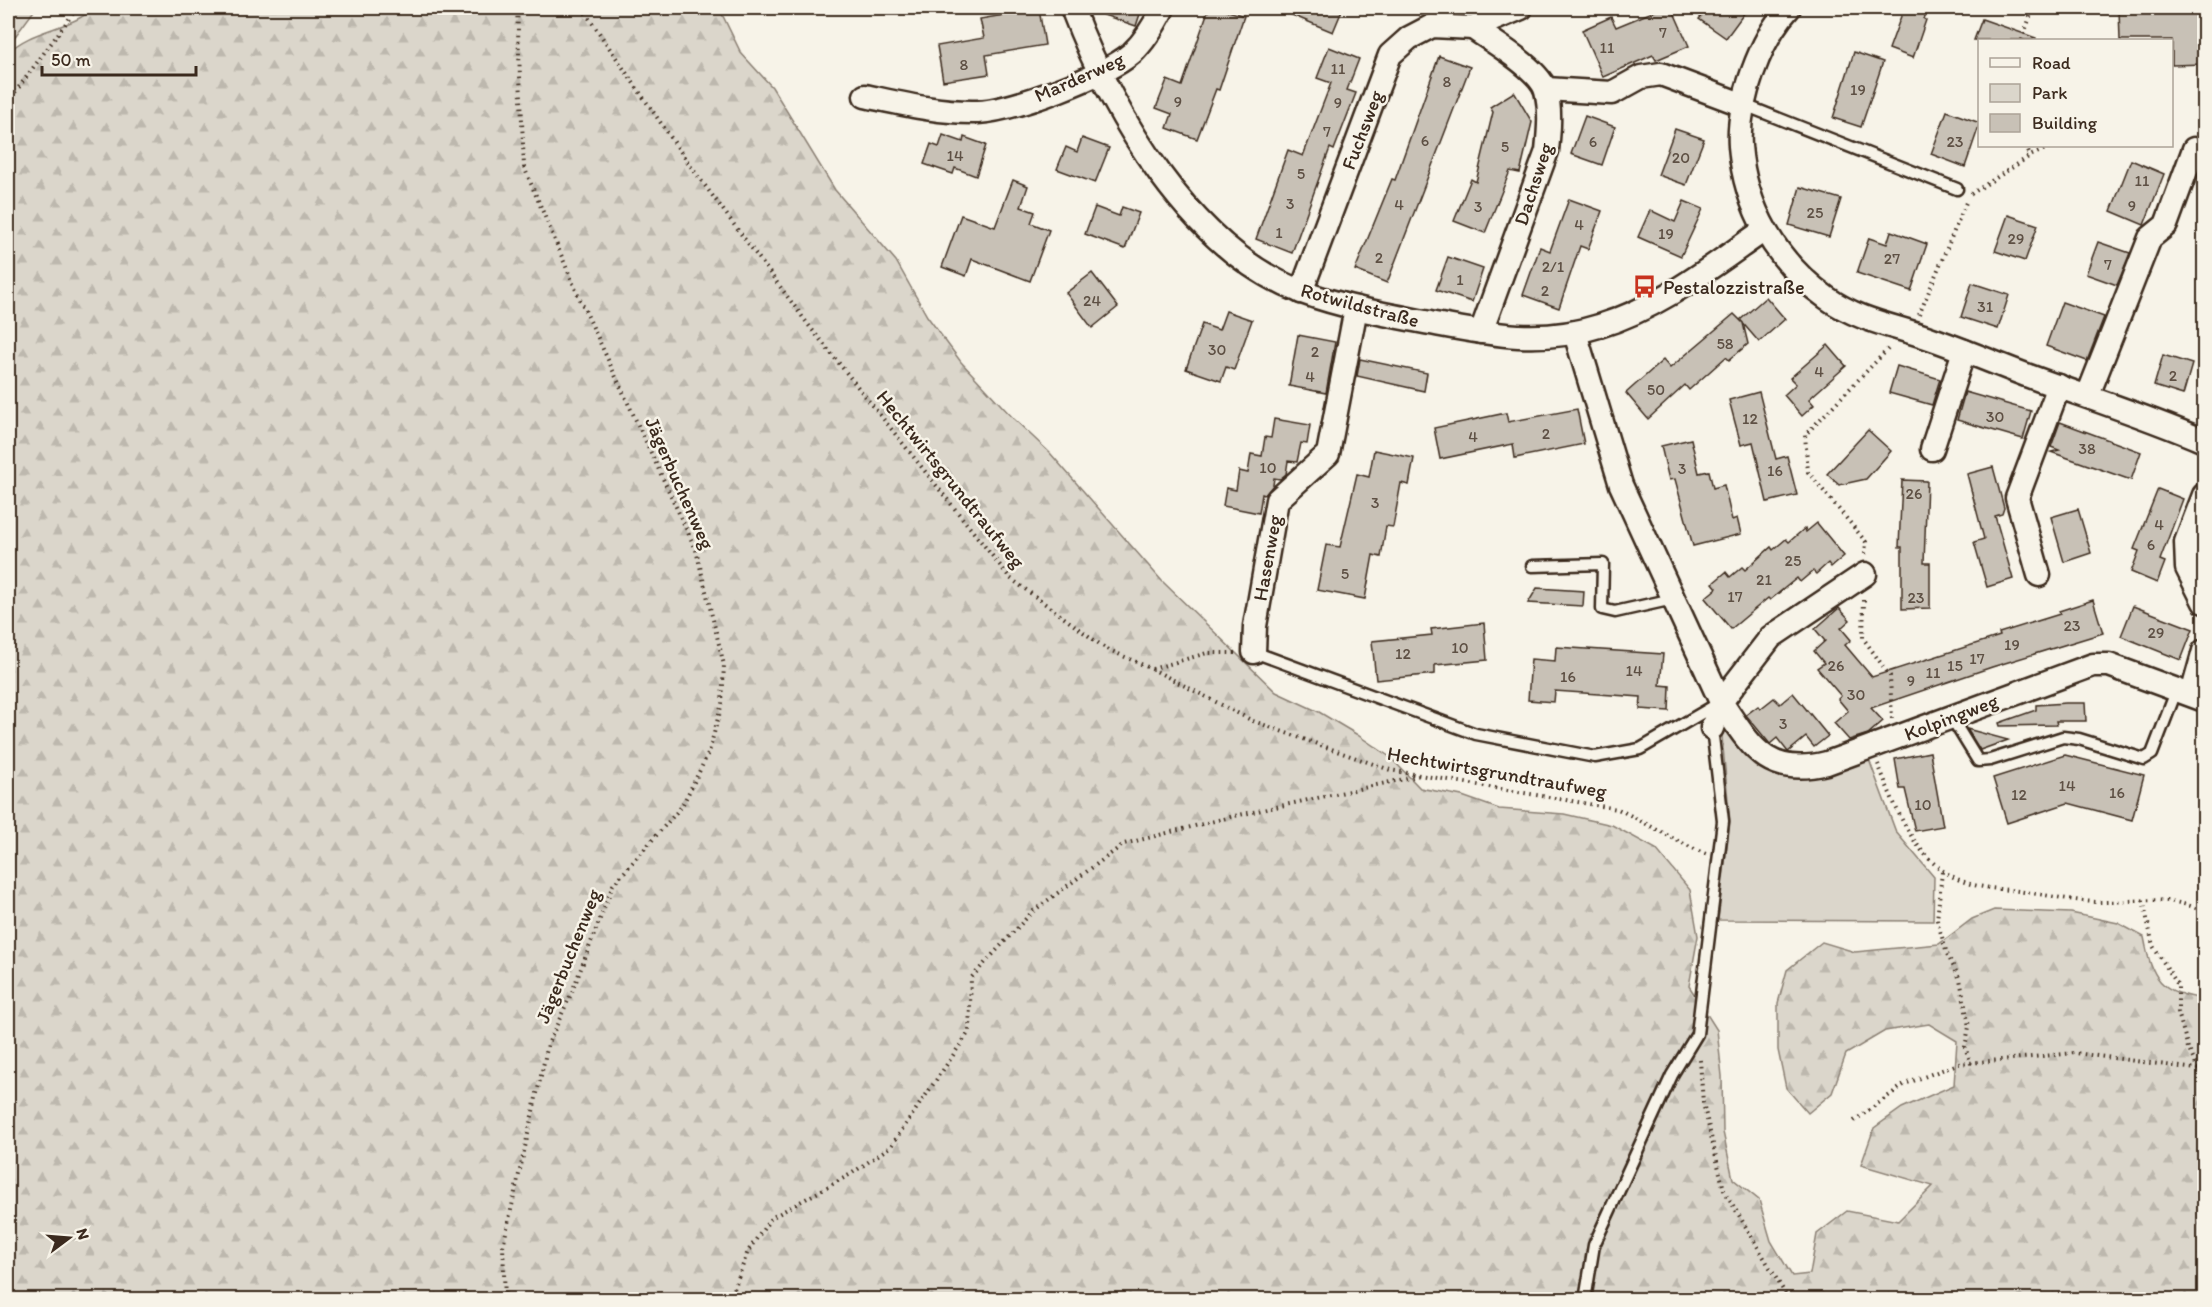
<svg xmlns="http://www.w3.org/2000/svg" width="2212" height="1307" viewBox="0 0 2212 1307" font-family="Itim,sans-serif">
<defs>
<pattern id="forest-firs" width="22" height="20" patternUnits="userSpaceOnUse" patternTransform="scale(1.5)"><rect width="22" height="20" fill="#dbd6cb"/><path d="M5 1l3.5 6h-7zM16 11l3.5 6h-7z" fill="#bdb8ae"/></pattern>
</defs>
<rect width="100%" height="100%" fill="#f7f3e8"/>
<filter id="ink" filterUnits="userSpaceOnUse"><feTurbulence type="fractalNoise" baseFrequency=".0167" numOctaves="2"/><feDisplacementMap in="SourceGraphic" scale="12" xChannelSelector="R" yChannelSelector="G"/><feConvolveMatrix kernelMatrix="1 2 1 2 8 2 1 2 1" color-interpolation-filters="sRGB"/></filter>
<g filter="url(#ink)">
<g fill="#dbd6cb" stroke="#8b8074" stroke-width="1.5">
<polygon points="8,8 36,8 8,46"/>
<path d="M1721,726C1776,794 1793,777 1868,757L1896,832L1934,877L1933,921L1718,920L1730,822Z"/>
</g>
<path fill="url(#forest-firs)" stroke="#8b8074" stroke-width="1.5" d="M92,8H719L741,53L772,87L835,190L896,261L927,316L961,362L1014,419L1050,453L1162,581L1276,692L1319,712L1356,734L1390,757L1420,788L1462,796L1499,809L1564,814L1612,825L1656,849L1690,890L1698,936L1689,986L1717,1030L1722,1076L1723,1132L1733,1179L1759,1200L1771,1241L1792,1276L1810,1274L1817,1234L1847,1211L1898,1221L1933,1186L1861,1165L1874,1128L1902,1108L1954,1085L1957,1041L1929,1024L1885,1031L1846,1054L1832,1093L1808,1113L1786,1088L1778,1050V1003L1787,970L1822,942L1855,952L1939,944L1972,919L1994,910L2071,913L2118,923L2144,937C2152,980 2160,992 2204,999V1299L8,1300V53C29,29 77,28 92,8Z"/>
<g fill="#c8c1b6" stroke="#3b2a1e" stroke-width="1.5">
<polygon points="1089,8 1142,8 1136,26 1089,10"/>
<polygon points="1209,8 1219,8 1244,16 1219,90 1216,89 1197,139 1167,128 1172,114 1156,108 1167,80 1182,86"/>
<polygon points="1275,8 1343,8 1333,32"/>
<polygon points="1662,8 1672,8 1689,46 1656,60 1653,55 1603,77 1582,30 1611,17 1616,27"/>
<polygon points="1708,8 1748,8 1726,38 1699,19"/>
<polygon points="1904,8 1928,8 1924,19 1926,20 1913,58 1889,49"/>
<polygon points="2119,8 2203,8 2205,64 2172,65 2172,40 2120,40"/>
<polygon points="1039,9 1045,45 986,55 989,74 943,81 937,46 984,38 980,19"/>
<polygon points="1982,19 2036,38 2036,40 1974,40"/>
<polygon points="1329,47 1359,59 1347,90 1356,93 1334,150 1330,148 1292,253 1256,239 1288,150 1303,156 1331,83 1317,78"/>
<polygon points="1854,52 1883,62 1861,127 1833,118"/>
<polygon points="1439,56 1470,67 1387,283 1355,270 1392,179 1395,180"/>
<polygon points="1514,92 1532,122 1520,173 1510,171 1485,233 1454,221 1471,179 1476,182 1493,112 1490,107"/>
<polygon points="1947,111 1980,123 1965,167 1931,154"/>
<polygon points="1585,116 1615,127 1602,165 1571,154"/>
<polygon points="1675,129 1704,139 1686,185 1658,175"/>
<polygon points="943,135 963,142 964,137 986,145 976,176 955,168 953,174 924,164 931,144 939,147"/>
<polygon points="1082,138 1109,148 1095,183 1057,169 1066,147 1077,152"/>
<polygon points="2131,160 2164,174 2144,225 2111,211"/>
<polygon points="1013,180 1028,186 1021,207 1035,212 1031,223 1049,230 1030,281 972,259 966,276 942,267 961,215 995,227"/>
<polygon points="1800,187 1841,199 1829,237 1789,225"/>
<polygon points="1569,199 1602,211 1588,249 1580,246 1559,308 1523,295 1540,247 1550,251"/>
<polygon points="1684,201 1703,209 1681,256 1638,237 1650,210 1675,222"/>
<polygon points="1095,207 1119,216 1122,207 1139,213 1125,249 1085,234"/>
<polygon points="2008,215 2038,225 2025,261 1995,251"/>
<polygon points="1891,231 1927,244 1911,291 1857,273 1869,238 1887,244"/>
<polygon points="2098,242 2130,253 2117,285 2086,274"/>
<polygon points="1448,257 1483,269 1472,302 1436,290"/>
<polygon points="1092,273 1118,307 1092,328 1066,293"/>
<polygon points="1972,283 2009,295 1998,329 1961,317"/>
<polygon points="1766,297 1785,319 1759,342 1740,320"/>
<polygon points="2062,302 2104,317 2087,361 2046,346"/>
<polygon points="1226,311 1252,320 1234,370 1226,367 1221,381 1186,369 1202,324 1219,330"/>
<polygon points="1734,314 1743,323 1748,344 1729,360 1726,357 1689,390 1685,385 1648,419 1626,393 1663,360 1670,368"/>
<polygon points="1298,335 1335,342 1326,393 1289,386"/>
<polygon points="1828,345 1846,366 1809,399 1814,405 1802,416 1784,395 1796,384 1790,378"/>
<polygon points="2163,355 2192,364 2183,395 2154,386"/>
<polygon points="1360,359 1427,373 1424,391 1357,376"/>
<polygon points="1897,366 1940,379 1932,405 1889,393"/>
<polygon points="1759,392 1776,459 1787,456 1797,495 1767,502 1753,442 1741,445 1729,400"/>
<polygon points="1965,392 2031,411 2023,439 1957,420"/>
<polygon points="1577,409 1584,444 1515,458 1513,444 1440,459 1434,428 1506,413 1508,422"/>
<polygon points="1274,419 1310,425 1307,444 1301,443 1297,462 1288,461 1286,474 1280,479 1274,478 1273,485 1265,495 1262,494 1259,513 1223,506 1226,488 1236,490 1239,471 1248,473 1251,454 1262,456 1265,437 1271,438"/>
<polygon points="2060,422 2141,452 2131,480 2051,452 2059,450 2051,447"/>
<polygon points="1868,430 1891,451 1866,479 1839,485 1827,474"/>
<polygon points="1691,439 1699,473 1709,471 1713,488 1724,485 1732,520 1737,518 1741,534 1693,546 1675,479 1669,480 1661,446"/>
<polygon points="1374,450 1414,458 1409,485 1401,483 1393,527 1386,526 1381,557 1373,555 1365,599 1317,590 1326,545 1340,547 1357,474 1369,477"/>
<polygon points="1993,467 2004,508 2002,514 1995,516 2013,579 1987,587 1974,542 1984,539 1967,474"/>
<polygon points="1902,480 1927,481 1924,563 1930,563 1930,608 1902,609 1902,547 1899,547"/>
<polygon points="2158,489 2183,499 2160,560 2165,562 2157,583 2131,572 2139,551 2134,549"/>
<polygon points="2078,509 2091,553 2064,562 2051,517"/>
<polygon points="1817,523 1844,556 1831,567 1828,563 1816,574 1813,571 1800,582 1797,578 1770,600 1768,598 1731,629 1705,598 1717,588 1713,583 1726,572 1730,577 1742,567 1745,570 1771,547 1773,550 1786,539 1789,542 1805,528 1806,532"/>
<polygon points="1537,588 1584,591 1583,606 1528,603"/>
<polygon points="2093,600 2103,633 1992,667 1871,708 1883,721 1868,734 1849,740 1834,723 1848,711 1838,699 1841,696 1817,668 1824,663 1814,651 1825,641 1815,629 1839,608 1850,620 1841,628 1851,640 1845,645 1872,677 2000,636 1999,633 2060,614 2059,611"/>
<polygon points="2133,606 2193,629 2181,660 2121,636"/>
<polygon points="1484,623 1487,660 1435,665 1435,674 1376,680 1372,641 1432,635 1431,629"/>
<polygon points="1556,647 1663,654 1660,685 1670,686 1669,711 1640,709 1641,697 1555,691 1554,702 1528,700 1531,659 1555,661"/>
<polygon points="1793,693 1828,736 1814,747 1806,737 1788,752 1777,738 1770,744 1746,715 1758,706 1760,709 1774,698 1780,704"/>
<polygon points="2066,703 2085,703 2086,721 2056,721 2057,725 2000,726 1999,723 2036,710 2036,705"/>
<polygon points="1967,729 2008,740 1980,750"/>
<polygon points="1930,752 1943,826 1915,831 1905,789 1900,789 1895,759"/>
<polygon points="2065,755 2144,775 2132,820 2068,803 2007,823 1993,778"/>
</g>
<g fill="none" stroke-linecap="round" stroke-linejoin="round">
<defs>
<g id="lane">
<polyline points="1742,104 1957,189"/>
<polyline points="1532,566 1603,564 1602,609 1615,612 1673,599"/>
<polyline points="1254,652 1476,734 1595,757 1640,749 1719,703"/>
<polyline points="1951,717 1978,761 1990,760 2063,737 2079,739 2144,759 2152,754 2177,689"/>
<polyline points="1585,1300 1594,1245 1672,1075 1697,1034 1723,821 1712,728"/>
</g>
<g id="street">
<path d="M1072,8C1112,113 1191,251 1302,292C1343,307 1387,315 1430,323C1489,334 1540,345 1599,326C1660,308 1712,266 1763,231"/>
<path d="M1789,8C1760,39 1737,103 1740,146C1745,208 1776,262 1827,298C1859,321 1896,326 1932,339C1964,350 1994,363 2026,375C2086,397 2146,416 2204,441"/>
<path d="M1473,28C1491,41 1540,69 1546,91C1551,110 1549,131 1547,151L1481,332"/>
<polyline points="1546,89 1612,93 1641,77 1661,74 1741,104"/>
<path d="M865,96C903,104 939,113 978,112C1014,110 1105,76 1132,53C1146,40 1155,24 1163,8"/>
<polyline points="1301,292 1390,55 1409,38 1432,26 1473,28 1521,8"/>
<polyline points="1575,333 1621,485 1721,702 1712,728"/>
<polyline points="2088,395 2150,238 2166,225 2194,149"/>
<polyline points="1932,449 1964,351"/>
<polyline points="2204,495 2186,542 2187,568 2204,602"/>
<path d="M1865,574L1771,637L1721,702C1751,746 1766,778 1827,763L2093,665H2109L2204,700"/>
<polyline points="2039,575 2017,498 2059,386"/>
<polyline points="1254,652 1255,626 1277,500 1328,454 1356,308"/>
<polyline points="2192,694 2204,651"/>
</g>
</defs>
<use href="#lane" stroke="#3b2a1e" stroke-width="15"/>
<use href="#street" stroke="#3b2a1e" stroke-width="27"/>
<g stroke="#3b2a1e" stroke-width="4" stroke-dasharray="1.5 4.5" stroke-linecap="butt">
<path d="M582,8L689,164L810,327L1010,578L1105,648L1152,669L1253,721L1390,770L1618,809C1648,824 1675,841 1706,854"/>
<polyline points="2022,40 2033,8"/>
<polyline points="8,102 77,8"/>
<polyline points="2026,146 2030,156"/>
<polyline points="1971,194 2030,156 2052,146"/>
<polyline points="1919,315 1967,200"/>
<polyline points="1865,554 1866,542 1808,472 1805,435 1890,347"/>
<polyline points="1864,600 1863,638 1890,676 1892,719"/>
<polyline points="1152,669 1207,653 1235,653"/>
<path d="M1878,764C1898,813 1917,870 1974,885C1990,889 2007,889 2024,892C2049,895 2076,902 2101,902C2138,902 2170,894 2204,912"/>
<polyline points="1942,872 1937,920 1947,954 1960,979 1969,1027 1965,1047 1971,1064"/>
<polyline points="2143,900 2153,946 2178,985 2178,1012 2188,1048 2198,1069"/>
<polyline points="1700,1060 1703,1103 1724,1190 1789,1300"/>
<polyline points="1854,1121 1905,1084 1958,1064 2075,1053 2204,1070"/>
<polyline points="505,1300 503,1246 548,1044 572,992 613,885 682,806 709,752 722,703 724,665 696,550 578,295 524,167 517,8"/>
<polyline points="730,1300 748,1251 771,1218 851,1174 891,1146 969,1032 971,978 1032,912 1124,844 1230,817 1418,776"/>
</g>
<use href="#lane" stroke="#f7f3e8" stroke-width="10"/>
<use href="#street" stroke="#f7f3e8" stroke-width="22"/>
</g>
</g>
<defs>
<symbol id="bus-bare" viewBox="-9 -9 18 18"><path d="M-5-6H5V4H4V6H2V4H-2V6H-4V4H-5ZM-3.5-4V0h7V-4ZM-3.5 1.2v1.5H-2V1.2ZM2 1.2v1.5H3.5V1.2Z" fill="#c8321e" stroke="#f7f3e8" stroke-width="2.5" paint-order="stroke"/></symbol>
</defs>
<g fill-rule="evenodd">
<use href="#bus-bare" x="1628" y="270" width="33" height="33"/>
</g>
<g text-anchor="middle" dominant-baseline="central" stroke-width="5" stroke-linejoin="round" paint-order="stroke">
<g font-size="16" fill="#5e5044">
<text x="1663" y="32">7</text>
<text x="1607" y="47">11</text>
<text x="964" y="64">8</text>
<text x="1338" y="68">11</text>
<text x="1447" y="81">8</text>
<text x="1858" y="89">19</text>
<text x="1178" y="101">9</text>
<text x="1338" y="102">9</text>
<text x="1327" y="131">7</text>
<text x="1425" y="140">6</text>
<text x="1593" y="141">6</text>
<text x="1955" y="141">23</text>
<text x="1505" y="146">5</text>
<text x="955" y="155">14</text>
<text x="1681" y="157">20</text>
<text x="1301" y="173">5</text>
<text x="2142" y="180">11</text>
<text x="1290" y="203">3</text>
<text x="1399" y="204">4</text>
<text x="2132" y="205">9</text>
<text x="1478" y="206">3</text>
<text x="1815" y="212">25</text>
<text x="1579" y="224">4</text>
<text x="1279" y="232">1</text>
<text x="1666" y="233">19</text>
<text x="2016" y="238">29</text>
<text x="1379" y="257">2</text>
<text x="1892" y="258">27</text>
<text x="2108" y="264">7</text>
<text x="1553" y="266">2/1</text>
<text x="1460" y="279">1</text>
<text x="1545" y="290">2</text>
<text x="1092" y="300">24</text>
<text x="1985" y="306">31</text>
<text x="1725" y="343">58</text>
<text x="1217" y="349">30</text>
<text x="1315" y="351">2</text>
<text x="1819" y="371">4</text>
<text x="2173" y="375">2</text>
<text x="1310" y="376">4</text>
<text x="1656" y="389">50</text>
<text x="1995" y="416">30</text>
<text x="1750" y="418">12</text>
<text x="1546" y="433">2</text>
<text x="1473" y="436">4</text>
<text x="2087" y="448">38</text>
<text x="1268" y="467">10</text>
<text x="1682" y="468">3</text>
<text x="1775" y="470">16</text>
<text x="1914" y="493">26</text>
<text x="1375" y="502">3</text>
<text x="2159" y="524">4</text>
<text x="2151" y="544">6</text>
<text x="1793" y="560">25</text>
<text x="1345" y="573">5</text>
<text x="1764" y="579">21</text>
<text x="1735" y="596">17</text>
<text x="1916" y="597">23</text>
<text x="2072" y="625">23</text>
<text x="2156" y="632">29</text>
<text x="2012" y="644">19</text>
<text x="1460" y="647">10</text>
<text x="1403" y="653">12</text>
<text x="1977" y="658">17</text>
<text x="1836" y="665">26</text>
<text x="1955" y="665">15</text>
<text x="1634" y="670">14</text>
<text x="1933" y="672">11</text>
<text x="1568" y="676">16</text>
<text x="1911" y="680">9</text>
<text x="1856" y="694">30</text>
<text x="1783" y="723">3</text>
<text x="2067" y="785">14</text>
<text x="2117" y="792">16</text>
<text x="2019" y="794">12</text>
<text x="1923" y="804">10</text>
</g>
<g font-size="20" fill="#3b2a1e" stroke="#f7f3e8">
<text transform="translate(1079 77) rotate(-24)">Marderweg</text>
<text transform="translate(1362 130) rotate(-69)">Fuchsweg</text>
<text transform="translate(1533 184) rotate(-72)">Dachsweg</text>
<text transform="translate(1360 305) rotate(15)">Rotwildstraße</text>
<text transform="translate(951 479) rotate(51)">Hechtwirtsgrundtraufweg</text>
<text transform="translate(680 483) rotate(66)">Jägerbuchenweg</text>
<text transform="translate(1267 558) rotate(-80)">Hasenweg</text>
<text transform="translate(1951 717) rotate(-21)">Kolpingweg</text>
<text transform="translate(1497 772) rotate(10)">Hechtwirtsgrundtraufweg</text>
<text transform="translate(568 956) rotate(-68)">Jägerbuchenweg</text>
</g>
<g font-size="20" fill="#3b2a1e" stroke="#f7f3e8" text-anchor="start">
<text x="1663" y="287">Pestalozzistraße</text>
</g>
</g>
<rect width="2212" height="1307" fill="none" stroke="#f7f3e8" stroke-width="30"/>
<rect x="15" y="15" width="2182" height="1277" fill="none" stroke="#3b2a1e" stroke-width="2" filter="url(#ink)"/>
<rect x="1978" y="39" width="195" height="108" fill="#f7f3e8" stroke="#aca397" stroke-width="1.5"/>
<rect x="1990" y="58" width="30" height="9" fill="#f7f3e8" stroke="#aca397" stroke-width="1.5"/>
<text x="2032" y="69" font-size="18" fill="#3b2a1e">Road</text>
<rect x="1990" y="84" width="30" height="18" fill="#dbd6cb" stroke="#aca397" stroke-width="1.5"/>
<text x="2032" y="99" font-size="18" fill="#3b2a1e">Park</text>
<rect x="1990" y="114" width="30" height="18" fill="#c8c1b6" stroke="#aca397" stroke-width="1.5"/>
<text x="2032" y="129" font-size="18" fill="#3b2a1e">Building</text>
<g transform="translate(69 1238) rotate(74)" stroke="#f7f3e8" stroke-width="4.5" paint-order="stroke">
<path d="M0-4.5L10 22L0 15L-10 22Z" fill="#3b2a1e"/>
<text y="-9" font-size="16" font-weight="bold" text-anchor="middle" fill="#3b2a1e">N</text>
</g>
<path d="M42 66v9h154v-9" fill="none" stroke="#3b2a1e" stroke-width="3"/>
<text x="51" y="66" font-size="18" fill="#3b2a1e" stroke="#f7f3e8" stroke-width="4.5" paint-order="stroke">50 m</text>
</svg>
